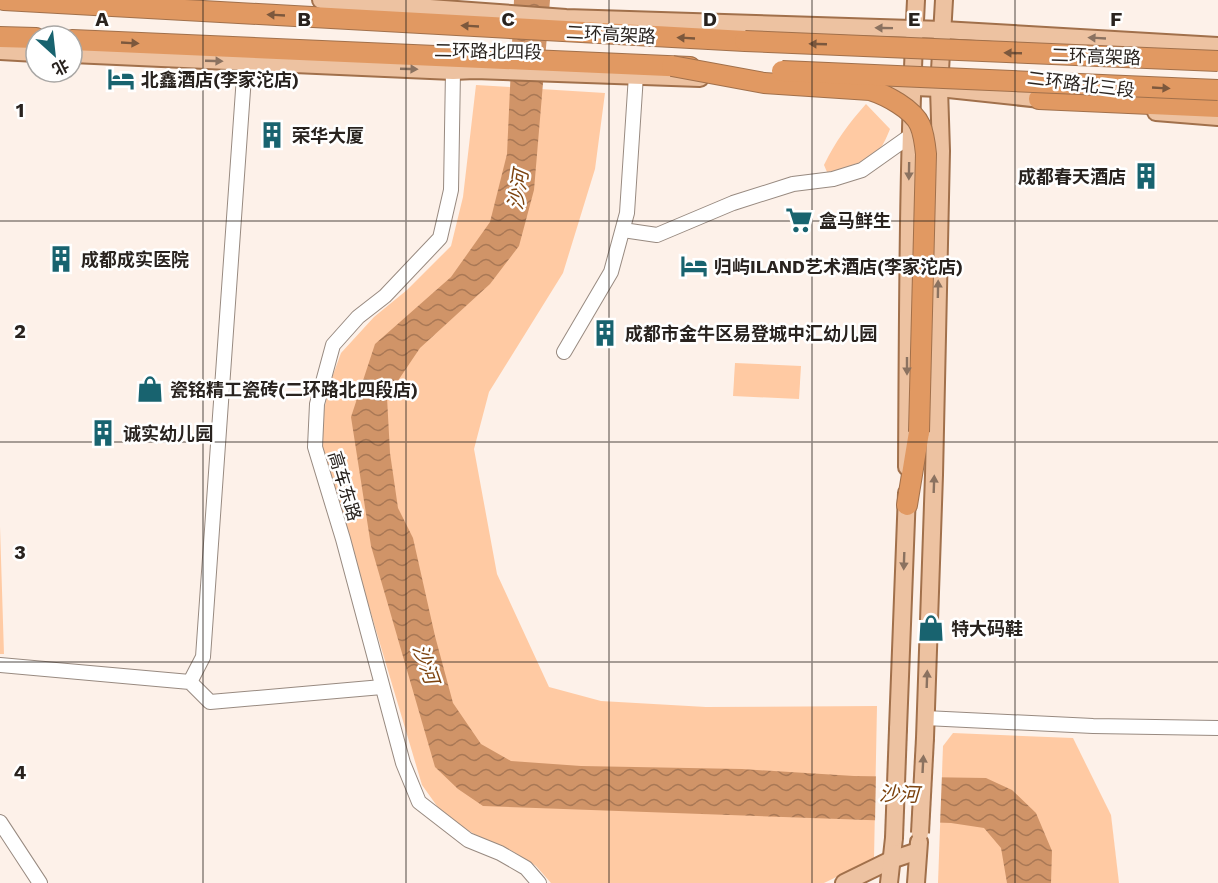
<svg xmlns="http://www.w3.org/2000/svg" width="1218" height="883" viewBox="0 0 1218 883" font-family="'Work Sans','Noto Sans SC',sans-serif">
<defs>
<pattern id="water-waves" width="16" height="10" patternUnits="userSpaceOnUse" patternTransform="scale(1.5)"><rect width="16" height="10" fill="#d09468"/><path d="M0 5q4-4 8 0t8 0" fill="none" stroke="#a97855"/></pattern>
</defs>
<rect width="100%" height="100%" fill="#fdf1e9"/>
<g fill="#ffcaa3">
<polygon points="476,85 605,93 595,169 563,273 489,392 474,449 497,574 549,687 601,701 706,707 877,706 874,859 824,883 551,883 536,866 512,851 477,836 442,813 422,785 323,452 321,424 330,383 341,353 374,317 407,290 451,246 463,197"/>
<path d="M866,104L890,129C887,136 884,144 879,150C869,163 843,171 827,172L824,165C835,142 849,123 866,104Z"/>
<polygon points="735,363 801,366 799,399 733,396"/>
<polygon points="0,527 4,654 0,654"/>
<polygon points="953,733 1073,738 1111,815 1119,883 938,883 943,746"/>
</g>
<polygon fill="url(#water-waves)" points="514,0 550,0 534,190 519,246 490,284 420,348 387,397 390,453 398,508 413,538 435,636 453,703 481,744 511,761 581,766 742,769 854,776 986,778 1012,790 1036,813 1052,851 1051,883 1007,883 1001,848 984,828 951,823 483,806 458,789 435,767 371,546 351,417 375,344 451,277 490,222 507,154"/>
<polygon fill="#fdf1e9" points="876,773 942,774 940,825 875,823"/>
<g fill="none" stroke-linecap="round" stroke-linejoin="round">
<defs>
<g id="minor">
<polyline points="453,71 451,190 440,238 385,296 358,317 333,345 317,404 315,447 343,539 403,763 419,802 468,840 500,853 526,868 539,883"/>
<polyline points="623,230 657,235 733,203 793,184 833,179 862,170 910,136"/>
<polyline points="564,352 611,272 627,213 636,75"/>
<polyline points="0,665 190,682 210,702 382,687"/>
<polyline points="190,682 203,657 245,62"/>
<polyline points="925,718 1093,726 1218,728"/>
<polyline points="0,822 40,883"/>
</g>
<g id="major">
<polyline points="321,0 566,18 943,30 1218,46"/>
<polyline points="0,51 36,53"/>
<polyline points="72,54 453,71 475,70 700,78"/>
<polyline points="867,85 939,88 1050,100"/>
<polyline points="1156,112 1218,117"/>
<path d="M907,467C908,311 908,156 916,0"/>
<polyline points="898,729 907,493"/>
<polyline points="925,738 934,475 941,151 939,88 944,0"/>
<polyline points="844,883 891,860 918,851"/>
<polyline points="889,883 894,838"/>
<polyline points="916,883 919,842"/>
</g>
<g id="highway">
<polyline points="4,0 745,41"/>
<polyline points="0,37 36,38"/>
<polyline points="72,40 690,67"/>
<polyline points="1039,99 1218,107"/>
<polyline points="907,505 919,432"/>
</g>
</defs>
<use href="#minor" stroke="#988a80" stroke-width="16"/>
<use href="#major" stroke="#a1704b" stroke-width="20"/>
<use href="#highway" stroke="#a1704b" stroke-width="22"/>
<use href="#minor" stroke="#fff" stroke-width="14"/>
<use href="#major" stroke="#edc2a1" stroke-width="16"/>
<use href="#highway" stroke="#e19962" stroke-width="20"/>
<defs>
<g id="major-bridge">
<polyline points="920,833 925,738"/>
<polyline points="894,838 898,729"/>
</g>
<g id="highway-bridge">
<polyline points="745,41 1218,61"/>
<path d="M672,66L764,83L870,90C886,95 913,109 920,125C924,134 925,144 926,154L919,432"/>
<polyline points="782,71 1218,90"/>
</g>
</defs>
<use href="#major-bridge" stroke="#a1704b" stroke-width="20" stroke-linecap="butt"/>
<use href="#highway-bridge" stroke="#a1704b" stroke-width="22" stroke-linecap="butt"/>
<use href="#major-bridge" stroke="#edc2a1" stroke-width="16"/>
<use href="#highway-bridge" stroke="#e19962" stroke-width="20"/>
</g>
<defs><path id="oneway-solid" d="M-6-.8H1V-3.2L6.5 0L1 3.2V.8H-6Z" transform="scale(1.5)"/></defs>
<g fill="#7c583d">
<use href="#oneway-solid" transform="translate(276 15) rotate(-177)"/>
<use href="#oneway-solid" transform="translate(470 26) rotate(-177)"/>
<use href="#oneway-solid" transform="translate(686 38) rotate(-177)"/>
<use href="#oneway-solid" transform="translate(130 43) rotate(3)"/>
<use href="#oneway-solid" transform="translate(818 44) rotate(-178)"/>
<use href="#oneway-solid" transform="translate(1013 53) rotate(-178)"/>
<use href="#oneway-solid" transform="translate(1161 88) rotate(3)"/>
</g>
<g fill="#8b7260">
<use href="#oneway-solid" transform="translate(884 28) rotate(-179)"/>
<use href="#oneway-solid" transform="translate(1097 38) rotate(-177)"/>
<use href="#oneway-solid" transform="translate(214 61) rotate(2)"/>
<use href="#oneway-solid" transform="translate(409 69) rotate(2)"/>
<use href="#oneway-solid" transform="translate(909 171) rotate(91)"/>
<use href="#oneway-solid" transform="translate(938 289) rotate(-89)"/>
<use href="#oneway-solid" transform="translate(907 366) rotate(90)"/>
<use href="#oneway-solid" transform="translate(934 484) rotate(-88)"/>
<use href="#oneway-solid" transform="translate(904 561) rotate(92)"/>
<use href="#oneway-solid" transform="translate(927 679) rotate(-88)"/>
<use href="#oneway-solid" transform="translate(923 764) rotate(-87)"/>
</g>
<path fill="none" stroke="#29231f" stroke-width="1.5" stroke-opacity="0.55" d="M203,0V883M406,0V883M609,0V883M812,0V883M1015,0V883M0,221H1218M0,442H1218M0,662H1218"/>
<defs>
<symbol id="hotel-bare" viewBox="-9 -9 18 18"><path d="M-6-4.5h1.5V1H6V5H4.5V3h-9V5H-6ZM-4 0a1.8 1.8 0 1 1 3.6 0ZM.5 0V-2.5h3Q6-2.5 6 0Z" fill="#18636f" stroke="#fff" stroke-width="2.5" paint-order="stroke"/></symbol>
<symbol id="building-bare" viewBox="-9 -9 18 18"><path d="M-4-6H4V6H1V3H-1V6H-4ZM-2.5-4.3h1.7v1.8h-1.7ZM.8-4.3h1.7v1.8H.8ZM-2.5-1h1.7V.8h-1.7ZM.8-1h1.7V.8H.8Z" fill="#18636f" stroke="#fff" stroke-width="2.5" paint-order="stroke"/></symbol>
<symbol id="supermarket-bare" viewBox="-9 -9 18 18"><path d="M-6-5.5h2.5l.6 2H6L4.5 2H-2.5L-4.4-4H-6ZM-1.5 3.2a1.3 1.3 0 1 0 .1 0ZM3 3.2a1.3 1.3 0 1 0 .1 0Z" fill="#18636f" stroke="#fff" stroke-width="2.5" paint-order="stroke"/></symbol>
<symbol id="shop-bare" viewBox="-9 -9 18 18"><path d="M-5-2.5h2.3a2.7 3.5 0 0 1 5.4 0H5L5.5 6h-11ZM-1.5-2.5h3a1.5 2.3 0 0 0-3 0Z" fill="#18636f" stroke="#fff" stroke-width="2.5" paint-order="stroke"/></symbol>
</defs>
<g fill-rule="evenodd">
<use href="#hotel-bare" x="102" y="60" width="38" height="38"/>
<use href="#building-bare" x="253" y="116" width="38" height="38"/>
<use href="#building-bare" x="1127" y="157" width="38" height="38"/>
<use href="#supermarket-bare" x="780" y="201" width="38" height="38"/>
<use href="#building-bare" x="42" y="240" width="38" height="38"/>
<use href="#hotel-bare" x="675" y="247" width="38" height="38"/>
<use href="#building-bare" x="586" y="314" width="38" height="38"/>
<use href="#shop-bare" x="131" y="370" width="38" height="38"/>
<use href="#building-bare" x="84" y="414" width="38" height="38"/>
<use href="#shop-bare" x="912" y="609" width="38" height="38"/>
</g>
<g text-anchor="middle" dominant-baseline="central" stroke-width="5" stroke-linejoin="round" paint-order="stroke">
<g font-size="18" fill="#29231f" stroke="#fff">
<text transform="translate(611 34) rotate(3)">二环高架路</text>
<text transform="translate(488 51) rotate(1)">二环路北四段</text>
<text transform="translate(1096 56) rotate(2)">二环高架路</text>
<text transform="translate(1081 84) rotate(7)">二环路北三段</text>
<text transform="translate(345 486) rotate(73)">高车东路</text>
</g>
<g font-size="18" font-weight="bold" fill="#29231f" stroke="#fff" text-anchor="start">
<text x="141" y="79">北鑫酒店(李家沱店)</text>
<text x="292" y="135">荣华大厦</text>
<text x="1126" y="176" text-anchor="end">成都春天酒店</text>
<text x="819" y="220">盒马鲜生</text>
<text x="81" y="259">成都成实医院</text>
<text x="714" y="266">归屿ILAND艺术酒店(李家沱店)</text>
<text x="625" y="333">成都市金牛区易登城中汇幼儿园</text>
<text x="170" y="389">瓷铭精工瓷砖(二环路北四段店)</text>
<text x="123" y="433">诚实幼儿园</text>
<text x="951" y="628">特大码鞋</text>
</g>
<g font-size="20" font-style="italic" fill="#7c430f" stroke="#fff">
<text transform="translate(518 190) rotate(-81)">沙河</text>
<text transform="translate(426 664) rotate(71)">沙河</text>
<text transform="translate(899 794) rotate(2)">沙河</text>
</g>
</g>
<g font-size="20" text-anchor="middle" font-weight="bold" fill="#29231f" stroke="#fff" stroke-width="5" stroke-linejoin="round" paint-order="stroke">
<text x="102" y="26">A</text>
<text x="304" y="26">B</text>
<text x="508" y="26">C</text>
<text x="710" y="26">D</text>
<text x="914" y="26">E</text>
<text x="1116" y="26">F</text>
<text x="20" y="117">1</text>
<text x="20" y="338">2</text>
<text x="20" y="559">3</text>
<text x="20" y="779">4</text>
</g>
<g transform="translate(54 54) rotate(153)"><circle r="28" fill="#ffffff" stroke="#a9a7a5" stroke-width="1.5"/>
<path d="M0-4.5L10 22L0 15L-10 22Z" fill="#18636f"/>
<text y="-9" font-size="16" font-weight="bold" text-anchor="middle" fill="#29231f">北</text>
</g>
</svg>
